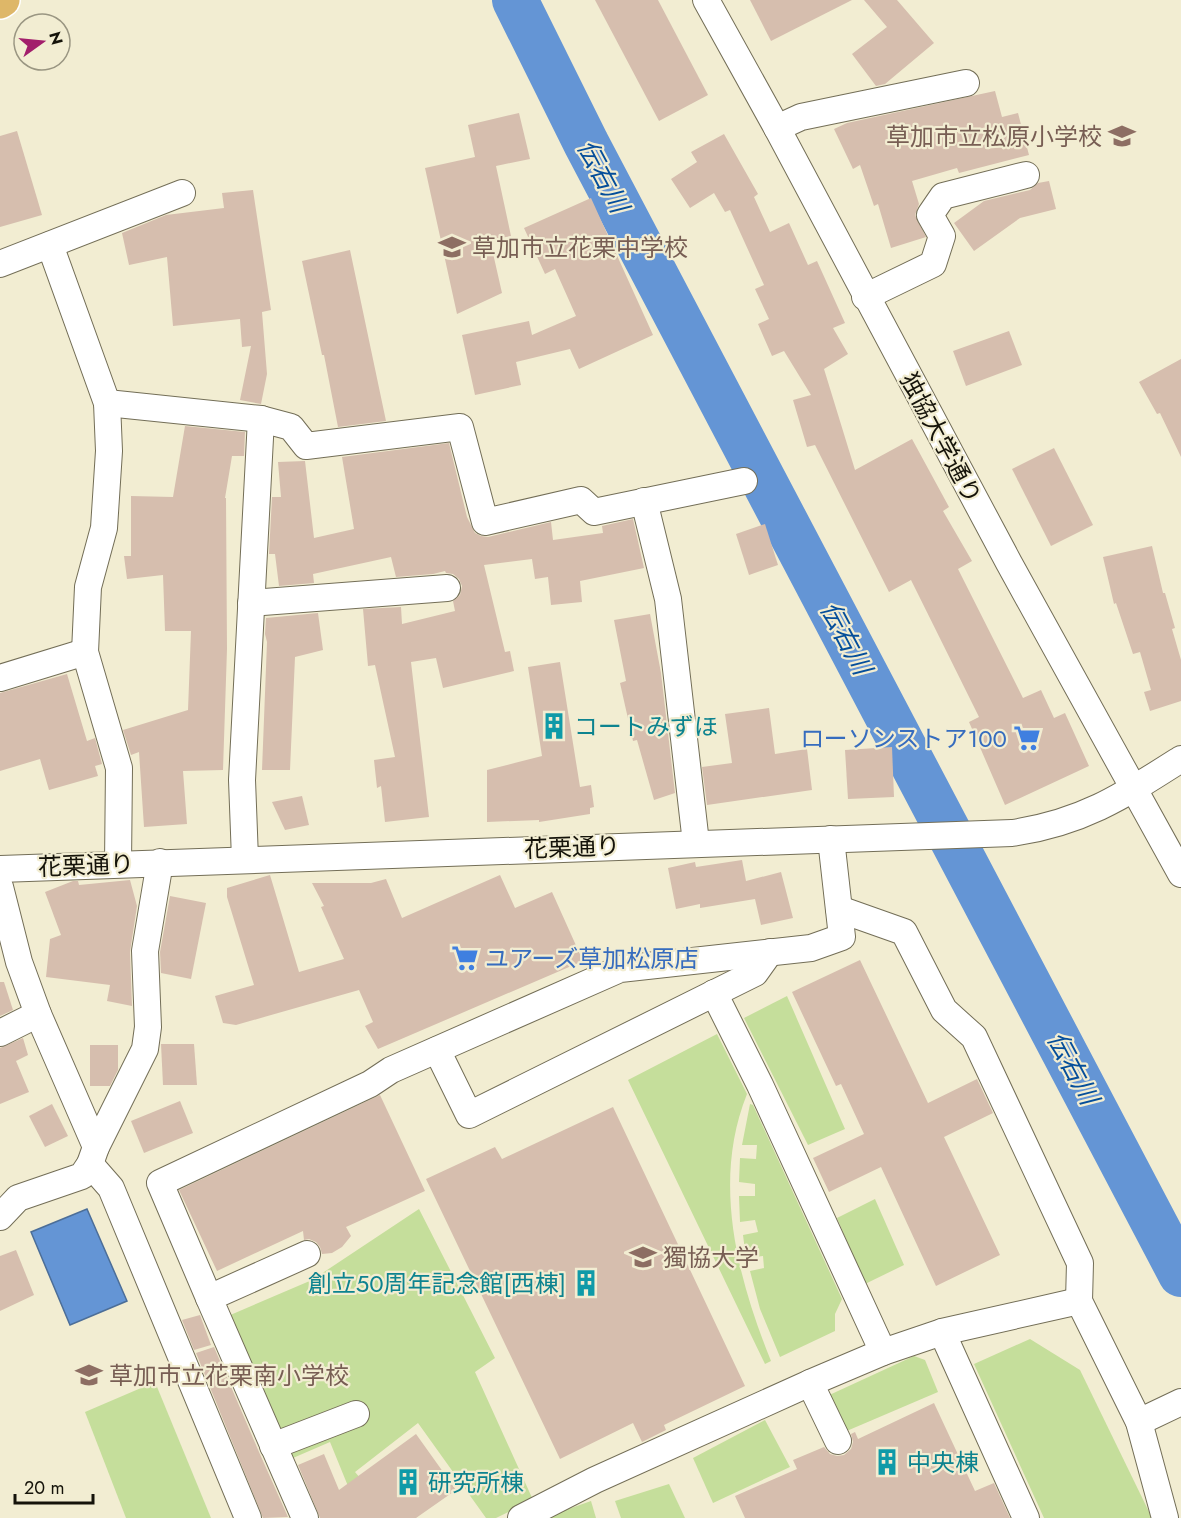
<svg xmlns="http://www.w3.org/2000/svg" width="1181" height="1518" viewBox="0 0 1181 1518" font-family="Jost,'Noto Sans JP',sans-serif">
<rect width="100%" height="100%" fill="#f2edd2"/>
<g fill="#c5de9b">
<polygon points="787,996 845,1129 808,1145 744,1018"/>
<path d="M717,1034L747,1094C712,1181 737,1277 771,1361L765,1364L628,1080Z"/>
<polygon points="750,1104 753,1105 842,1299 835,1314 835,1331 780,1357 760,1309 750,1271 764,1268 763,1256 746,1258 743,1235 758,1232 755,1220 740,1222 739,1196 755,1196 755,1184 739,1182 740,1158 756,1159 757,1145 742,1145"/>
<polygon points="875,1199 904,1265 865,1284 837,1218"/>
<polygon points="419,1209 495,1358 475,1372 533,1500 496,1518 486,1518 418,1423 355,1472 394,1518 361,1518 330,1442 293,1458 278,1429 228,1316 312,1280"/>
<polygon points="1030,1339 1080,1370 1152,1518 1044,1518 974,1364"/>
<polygon points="914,1356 925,1360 938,1392 842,1433 825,1397"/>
<polygon points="155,1382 211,1518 126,1518 85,1412"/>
<polygon points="765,1420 790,1467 713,1503 693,1458"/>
<polygon points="669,1484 685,1518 621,1518 615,1501"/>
<polygon points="591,1501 596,1518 543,1518"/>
</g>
<polygon fill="#6495d5" stroke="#4c6e98" stroke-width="1.5" points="87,1209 127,1301 70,1325 31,1232"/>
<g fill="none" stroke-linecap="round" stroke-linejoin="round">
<polyline stroke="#6495d5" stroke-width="46" points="515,0 586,143 1181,1274"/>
</g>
<g fill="#d6beae">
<polygon points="595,0 658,0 708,95 659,121"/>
<polygon points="750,0 852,0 771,41"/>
<polygon points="864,0 897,0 934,43 885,84 876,86 852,54 887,27"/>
<polygon points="995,91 1002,117 1018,113 1029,155 959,173 957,168 912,181 919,204 915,215 926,237 891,248 878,204 874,206 860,165 853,169 834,129 847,123"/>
<polygon points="519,113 530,159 496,166 511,236 490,240 502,293 457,314 425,168 475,157 468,125"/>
<polygon points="17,131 42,215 0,227 0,136"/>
<polygon points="724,134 758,194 754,197 770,232 789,223 808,265 817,261 845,323 833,328 848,354 824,369 855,470 912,439 949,507 943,511 972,561 958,569 1023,698 1041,690 1054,718 1065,713 1089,766 1005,805 969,722 979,717 911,580 889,592 815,445 807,447 793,400 811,395 784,351 772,356 758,324 769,319 755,289 764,285 730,210 725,212 714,193 690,208 671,179 697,162 691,152"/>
<polygon points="1049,181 1056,209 1020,218 974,251 954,223 984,201 1030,190 1038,183"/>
<polygon points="253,190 271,310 262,312 267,374 261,404 240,400 251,346 242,347 240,319 173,326 167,257 129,265 122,233 166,215 224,208 222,193"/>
<polygon points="591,198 653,335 579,369 570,349 516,362 521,385 475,395 462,335 529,321 532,335 576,316 555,269 545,274 524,228"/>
<polygon points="350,250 386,421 338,427 324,355 322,355 302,261"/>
<polygon points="1009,331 1022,365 966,386 953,351"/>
<polygon points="1181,359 1181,457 1160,413 1157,414 1139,382"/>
<polygon points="185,426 245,432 244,456 232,456 225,498 226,498 227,649 223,770 183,771 187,824 144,827 139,752 131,755 123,730 188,710 191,631 165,631 163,575 127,579 124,556 131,556 131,496 173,497"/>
<polygon points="449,443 467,517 475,533 481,536 488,537 551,522 553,540 603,533 602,526 633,519 644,568 580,581 582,602 551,605 548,577 535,579 532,559 484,565 505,652 510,651 514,671 443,688 436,658 411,662 429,817 385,822 381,786 377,788 374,760 395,757 375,665 368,666 363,609 401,607 402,624 455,611 453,601 460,595 462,586 459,579 453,574 446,573 445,571 433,574 396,577 391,557 313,574 314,583 279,586 275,554 269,554 272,497 281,497 278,462 305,461 314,538 354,529 342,457"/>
<polygon points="1054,448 1093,525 1051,546 1012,469"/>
<polygon points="765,524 778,565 749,575 736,534"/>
<polygon points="1152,546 1163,593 1165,593 1175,628 1172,629 1181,660 1181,701 1150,711 1144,692 1151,690 1140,652 1133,654 1116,603 1114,604 1103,557"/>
<polygon points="318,613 323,650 295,657 290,770 262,770 267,642 265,634 266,618"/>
<polygon points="650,614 661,673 675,793 654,800 637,740 633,741 620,683 626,681 614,620"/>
<polygon points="560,662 580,787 591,785 594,807 590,808 590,814 539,822 539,820 487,822 487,770 542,756 528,667"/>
<polygon points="67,674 87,741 95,738 102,764 95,766 98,776 49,790 40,759 0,771 0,693"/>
<polygon points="769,708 775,754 807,749 812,790 707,805 702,767 732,763 725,714"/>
<polygon points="892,747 894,797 848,799 845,750"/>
<polygon points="302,796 309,825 285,830 272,802"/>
<polygon points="742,860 746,881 781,872 793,918 761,925 755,899 700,908 700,904 676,909 668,868 695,862 696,867"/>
<polygon points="270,875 299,972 344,959 321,907 324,906 312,883 371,883 386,879 402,918 500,875 515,908 552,892 583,961 378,1049 365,1026 373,1022 359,990 236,1025 223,1023 215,996 254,985 227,897 227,888"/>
<polygon points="130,880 137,906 130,952 132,1006 107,1001 110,985 46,977 50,939 61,935 45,892 73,881 78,881 79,885"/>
<polygon points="170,896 206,903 191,979 161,973 160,952"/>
<polygon points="860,960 928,1103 977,1079 993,1113 944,1137 1000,1255 936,1286 881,1167 829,1192 813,1158 864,1134 841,1084 836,1086 792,992"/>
<polygon points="0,982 4,982 13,1010 0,1016"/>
<polygon points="23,1038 28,1055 16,1061 29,1092 0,1104 0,1048"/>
<polygon points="161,1044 194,1044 197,1085 163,1085"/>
<polygon points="90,1045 118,1045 118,1070 110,1086 90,1086"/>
<polygon points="380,1095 425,1191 346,1227 351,1236 342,1247 332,1253 322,1254 320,1247 316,1242 309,1239 304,1240 303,1231 217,1271 179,1190"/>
<polygon points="180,1101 193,1133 144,1153 131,1121"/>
<polygon points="52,1104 68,1136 45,1147 29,1116"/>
<polygon points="613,1107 745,1386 664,1425 666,1430 642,1442 633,1423 560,1459 426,1179 495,1147 502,1159"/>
<polygon points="16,1250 34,1295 0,1311 0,1256"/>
<polygon points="200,1315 211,1345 194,1350 182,1320"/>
<polygon points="214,1347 259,1452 288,1517 263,1518 196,1353"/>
<polygon points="934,1403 975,1491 994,1483 1010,1518 745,1518 735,1496 797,1469 793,1460 824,1447 830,1454 837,1456 844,1455 851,1449 853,1442 851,1434 855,1432 858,1439"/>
<polygon points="416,1434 456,1490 416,1518 320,1518 298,1465 324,1454 339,1490"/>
</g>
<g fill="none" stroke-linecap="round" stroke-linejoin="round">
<defs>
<g id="minor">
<polyline points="706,0 777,128 1009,563 1181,874"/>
<polyline points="777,128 801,117 966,83"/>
<polyline points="50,245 107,403 109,451 104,528 88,587 85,652 119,768 118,864"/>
<polyline points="0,264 182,193"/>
<polyline points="865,297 933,264 942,236 930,215 943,196 1026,175"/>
<polyline points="107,403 261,419"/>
<polyline points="644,501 668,599 696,843"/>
<polyline points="251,603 447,588"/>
<polyline points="0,678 85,652"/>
<polyline points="245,859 242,780 261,419 291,427 306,446 460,427 485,522 581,500 594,512 744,481"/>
<path d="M0,869L1012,833C1082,823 1123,796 1181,759"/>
<polyline points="0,887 19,962 38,1014 96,1147 90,1164 82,1176 18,1198 0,1217"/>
<polyline points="839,909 904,932 944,1010 974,1037 1080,1263 1079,1301 1139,1422 1165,1518"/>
<polyline points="714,993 760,1085 883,1352"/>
<polyline points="0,1033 38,1014"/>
<polyline points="437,1050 469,1115 755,973 770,952"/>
<polyline points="96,1147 145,1049 148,1027 145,951 160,862"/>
<polyline points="90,1164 111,1188 248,1518"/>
<polyline points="209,1298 160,1183 370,1084 391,1070 620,969 811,948 842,937 831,839"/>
<polyline points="810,1383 838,1441"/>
<polyline points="1139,1422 1181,1402"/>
<polyline points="273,1446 356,1414"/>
<polyline points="305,1518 209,1298 307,1254"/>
<polyline points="521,1518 595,1480 810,1383 883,1352 942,1332"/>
<polyline points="1026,1518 942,1332 1079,1301"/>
</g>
<polyline id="highway" points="0,2 3,0"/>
</defs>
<use href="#minor" stroke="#736e57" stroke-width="28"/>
<use href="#highway" stroke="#fff" stroke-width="36"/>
<use href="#minor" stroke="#fff" stroke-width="26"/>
<use href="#highway" stroke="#deb768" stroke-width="33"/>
</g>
<defs>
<symbol id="school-bare" viewBox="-9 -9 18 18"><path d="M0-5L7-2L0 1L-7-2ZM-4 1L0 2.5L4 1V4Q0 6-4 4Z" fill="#8d6e63" stroke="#f2edd2" stroke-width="2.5" paint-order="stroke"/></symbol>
<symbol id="building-bare" viewBox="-9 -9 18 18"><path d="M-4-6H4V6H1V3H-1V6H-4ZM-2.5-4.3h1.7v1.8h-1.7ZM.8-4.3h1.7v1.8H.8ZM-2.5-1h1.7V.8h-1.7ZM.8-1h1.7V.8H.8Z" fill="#0f9aa8" stroke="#f2edd2" stroke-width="2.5" paint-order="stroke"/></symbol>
<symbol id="supermarket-bare" viewBox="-9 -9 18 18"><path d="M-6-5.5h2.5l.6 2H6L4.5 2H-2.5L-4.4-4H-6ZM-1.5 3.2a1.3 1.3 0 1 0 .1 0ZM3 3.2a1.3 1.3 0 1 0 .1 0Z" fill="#3f7fe0" stroke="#f2edd2" stroke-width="2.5" paint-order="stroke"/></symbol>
<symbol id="university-bare" viewBox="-9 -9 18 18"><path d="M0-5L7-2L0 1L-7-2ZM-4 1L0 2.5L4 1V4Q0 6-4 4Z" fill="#8d6e63" stroke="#f2edd2" stroke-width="2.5" paint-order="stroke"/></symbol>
</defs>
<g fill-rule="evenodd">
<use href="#school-bare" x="1103" y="117" width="38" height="38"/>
<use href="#school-bare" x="433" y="228" width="38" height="38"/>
<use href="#building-bare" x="535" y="707" width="38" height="38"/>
<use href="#supermarket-bare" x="1008" y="719" width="38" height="38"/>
<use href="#supermarket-bare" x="446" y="939" width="38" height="38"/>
<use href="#university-bare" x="624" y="1238" width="38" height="38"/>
<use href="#building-bare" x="567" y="1264" width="38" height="38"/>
<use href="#school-bare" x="70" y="1356" width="38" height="38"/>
<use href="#building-bare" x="868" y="1443" width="38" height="38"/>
<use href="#building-bare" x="389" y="1463" width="38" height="38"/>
</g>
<g text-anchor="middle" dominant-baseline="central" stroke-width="4.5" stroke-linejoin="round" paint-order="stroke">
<g font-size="24" fill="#785e54" stroke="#f2edd2" text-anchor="start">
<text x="1102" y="136" text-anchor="end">草加市立松原小学校</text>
<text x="472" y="247">草加市立花栗中学校</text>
<text x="663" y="1257">獨協大学</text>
<text x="109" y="1375">草加市立花栗南小学校</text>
</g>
<g font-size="24" fill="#15130a" stroke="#f2edd2">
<text transform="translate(941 438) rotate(62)">独協大学通り</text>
<text transform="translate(572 847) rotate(-2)">花栗通り</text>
<text transform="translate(86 865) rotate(-2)">花栗通り</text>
</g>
<g font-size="24" fill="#0d838f" stroke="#f2edd2" text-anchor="start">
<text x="574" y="726">コートみずほ</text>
<text x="566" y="1283" text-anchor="end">創立50周年記念館[西棟]</text>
<text x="907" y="1462">中央棟</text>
<text x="428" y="1482">研究所棟</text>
</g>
<g font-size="24" fill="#366cbe" stroke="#f2edd2" text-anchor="end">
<text x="1007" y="738">ローソンストア100</text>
<text x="485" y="958" text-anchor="start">ユアーズ草加松原店</text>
</g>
<g font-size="26" font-style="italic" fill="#054e9a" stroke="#f2edd2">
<text transform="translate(603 176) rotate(62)">伝右川</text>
<text transform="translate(846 638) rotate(62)">伝右川</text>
<text transform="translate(1073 1068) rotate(62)">伝右川</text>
</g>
</g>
<g transform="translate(42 42) rotate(75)"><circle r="28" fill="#f2edd2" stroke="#9a9682" stroke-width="1.5"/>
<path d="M0-4.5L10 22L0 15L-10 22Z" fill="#a21e6b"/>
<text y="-9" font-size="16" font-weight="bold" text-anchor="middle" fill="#15130a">N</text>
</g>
<path d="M15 1494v9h78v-9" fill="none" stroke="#15130a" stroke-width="3"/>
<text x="24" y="1494" font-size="18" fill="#15130a" stroke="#f2edd2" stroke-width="4.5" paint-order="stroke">20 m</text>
</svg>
